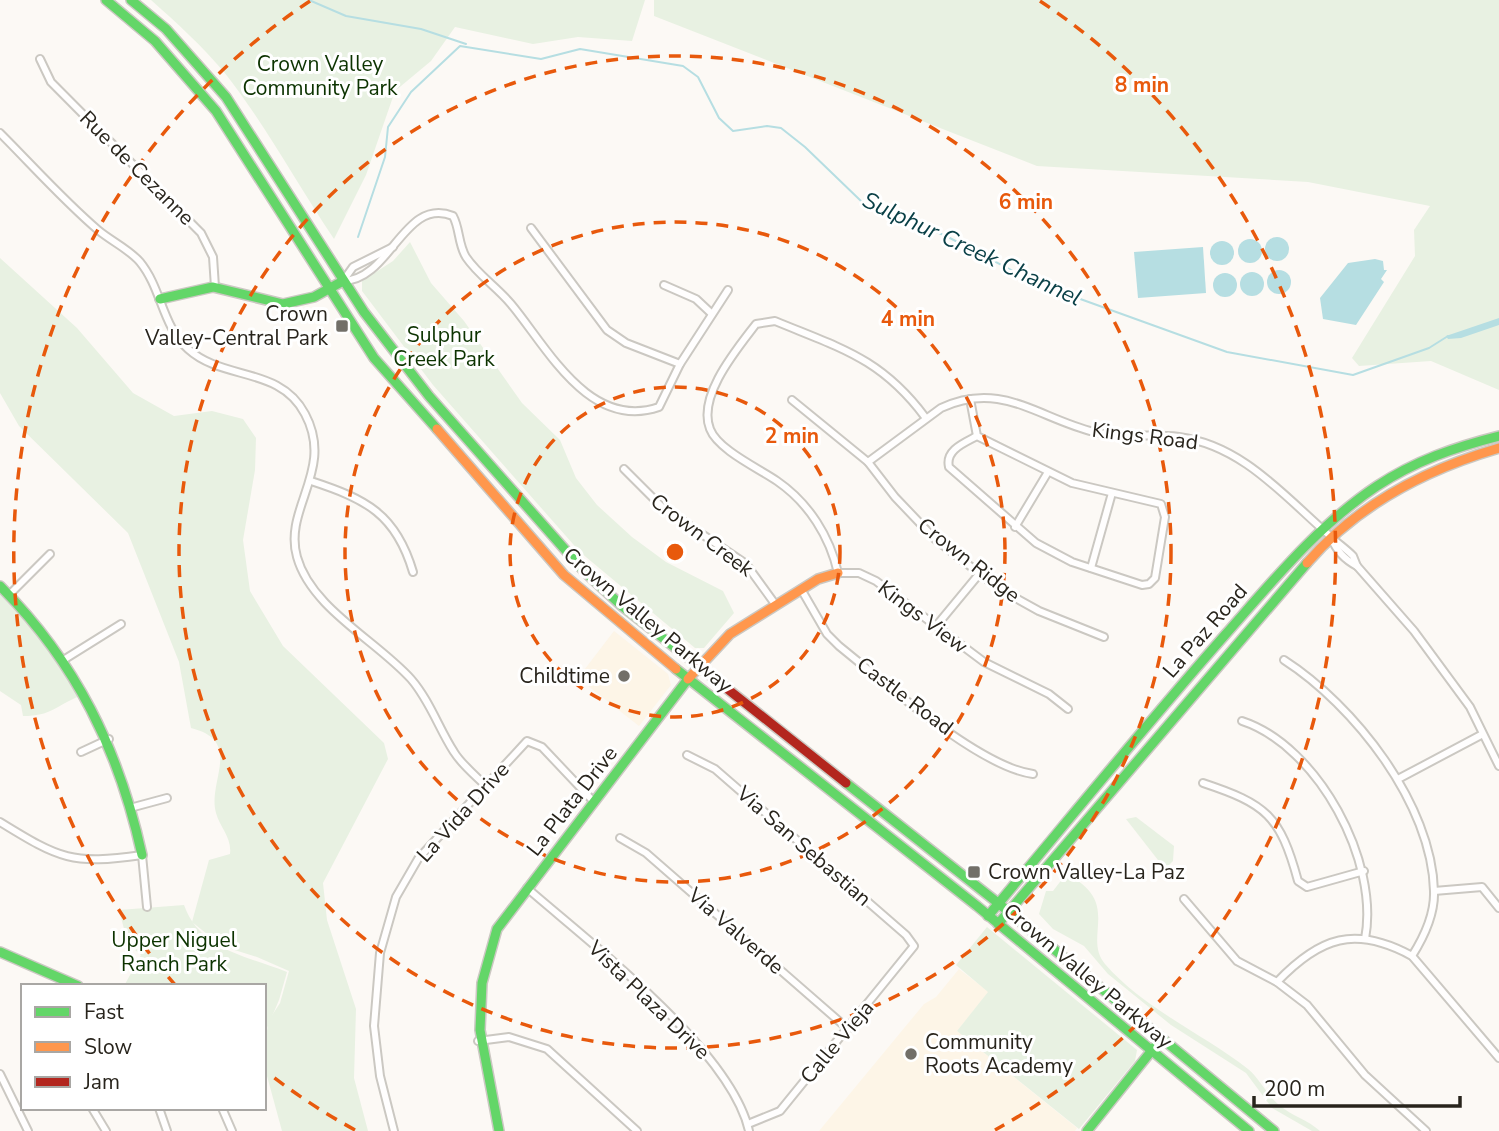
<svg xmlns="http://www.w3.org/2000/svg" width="1499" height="1131" viewBox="0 0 1499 1131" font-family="'Nunito Sans',sans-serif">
<rect width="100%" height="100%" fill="#fcf9f5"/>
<g fill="#fdf5e7">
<polygon points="614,631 668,674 671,685 639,726 578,678"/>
<polygon points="959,969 989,992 957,1031 1077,1128 1075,1131 819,1131 924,1004 936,997"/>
</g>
<g fill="#e8f1e2">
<path d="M151,0H645L632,41L578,37L533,44L455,27L431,61L395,91L366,175L334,239C297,184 265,124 224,72C202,46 177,23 151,0Z"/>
<polygon points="654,0 1499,0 1499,390 1431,361 1359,366 1352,358 1415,256 1414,230 1430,206 1308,182 1037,166 654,16"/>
<polygon points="410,242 431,283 464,321 522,403 560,440 576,478 597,505 632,537 666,562 723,591 734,613 704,648 695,648 580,552 433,385 362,291 362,281 393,261"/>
<path d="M0,258L77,328L133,393L174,416L212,411L243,419L256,438L255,470L243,540L250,591L283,646L384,743L388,759L323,883L327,920L356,1009L354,1078L368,1131H282L264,1065V1047L269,1020L280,1003L289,971L257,957L222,946L192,922L209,860L230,854C232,837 220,828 216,813C207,782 244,741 191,728L179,662L128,533L19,426L0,393Z"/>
<path d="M0,594L52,651L80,696C55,706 52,716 23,716L21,705L0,691Z"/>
<polygon points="1136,817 1174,846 1173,861 1165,869 1126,819"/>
<path d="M1066,874C1123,902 1082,937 1105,964C1144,1009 1202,1033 1248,1069C1260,1079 1267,1095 1279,1105C1292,1116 1308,1120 1320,1131H1312L1272,1108L1246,1073L1171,1025L1108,974L1084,946L1053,929L1039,914L1046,891H1053Z"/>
<path d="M184,905C200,950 247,956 287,972L279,1000L265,1033L264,986H124L141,955L128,944L119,910Z"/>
<polygon points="987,927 1137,1050 1135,1061 1079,1129 957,1031 988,992 956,965"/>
</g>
<g fill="#b6dee2">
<circle cx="1277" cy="249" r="12"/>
<circle cx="1250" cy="251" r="12"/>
<circle cx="1222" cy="253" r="12"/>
<polygon points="1203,247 1206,293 1138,298 1134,252"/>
<polygon points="1375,259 1383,261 1384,270 1387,270 1381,279 1384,282 1356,325 1323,319 1320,298 1348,263"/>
<circle cx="1279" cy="282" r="12"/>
<circle cx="1252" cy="284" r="12"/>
<circle cx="1225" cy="285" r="12"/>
<polygon points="1499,318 1499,325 1461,338 1448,339 1446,336"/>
</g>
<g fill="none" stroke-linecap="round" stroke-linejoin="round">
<g stroke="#b6dee2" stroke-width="2">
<polyline points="309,0 346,16 421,29 466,44"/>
<polyline points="358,237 385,157 388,127 411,92 460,46 541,59 580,49 683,66 698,77 719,118 733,131 767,126 781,128 805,147 861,201 946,236 1036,283 1227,352 1353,375 1429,348 1448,336"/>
</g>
<defs>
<g id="street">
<polyline points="40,59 51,82 201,233 213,257 215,287"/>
<path d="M0,133C32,165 63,200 98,230C111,241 129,249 140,262C162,289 162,326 188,349C223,381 280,366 305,414C335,470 283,508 297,557C311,608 377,641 411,679C430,701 439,729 454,752C462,765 476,776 487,787"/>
<polyline points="531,228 607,330 626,343 680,364"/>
<path d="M343,281C391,280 404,196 453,216C460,229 458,244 466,257C478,275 497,287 511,304C547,347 589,431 659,407L680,364L728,290"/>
<polyline points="343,281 353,267 393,247"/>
<polyline points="664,285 696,299 712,314"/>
<path d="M970,399L977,436C964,443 945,450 949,467L1036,543L1072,562L1142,585L1149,584L1155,578L1165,517L1161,504L1072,483L977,436"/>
<polyline points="792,400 868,462 895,497 935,539 1001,590 1039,611 1104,637"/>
<path d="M925,417C881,358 840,348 775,321L756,324C737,349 697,396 710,429C718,450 760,469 777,481C809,503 830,537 838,573H859L876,581L984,662L1049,694L1068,709"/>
<path d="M868,462L941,408C1001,380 1038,418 1094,432C1122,439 1151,433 1179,437C1242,445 1284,496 1329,535C1337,543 1345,548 1353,556L1357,566L1414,631L1470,707L1499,766"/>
<polyline points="624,469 662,507 746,564 775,604"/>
<path d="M311,481C366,499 396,514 413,572"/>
<polyline points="1015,527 1048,472"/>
<path d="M1331,538C1337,551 1344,559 1357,566"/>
<polyline points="1091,568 1112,493"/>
<path d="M801,589L827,634L839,646C884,682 979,767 1033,774"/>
<polyline points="9,595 50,554"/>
<polyline points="937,625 980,573"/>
<polyline points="65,659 121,624"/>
<path d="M1284,660C1354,705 1432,804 1434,891C1435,915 1424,937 1412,956"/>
<path d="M1242,721C1318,746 1380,862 1365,939"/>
<polyline points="81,752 109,739"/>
<polyline points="687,755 715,769 906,935 914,946 780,1111 748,1124"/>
<polyline points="1398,779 1481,735"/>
<path d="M1203,783C1266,804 1280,815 1298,881L1307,887L1364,871"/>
<polyline points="130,808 167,798"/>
<path d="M0,822C60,859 72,865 142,855L147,907"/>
<polyline points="620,838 646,853 848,1029"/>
<path d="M527,888C590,943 731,1050 749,1131"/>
<polyline points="1434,891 1482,887 1499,908"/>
<polyline points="1184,899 1237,961 1277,982 1307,1005 1365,1075 1426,1131"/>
<path d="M1277,982C1320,937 1355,925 1412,956L1499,1058"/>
<polyline points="478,1041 509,1037 547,1049 637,1131"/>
<polyline points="0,1074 28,1131"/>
<polyline points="92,1108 106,1131"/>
<polyline points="159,1108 167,1131"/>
<polyline points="222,1108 232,1131"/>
<polyline points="394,1131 380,1076 374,1026 380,953 396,897 418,859 527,741 542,747 594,802"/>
</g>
<g id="fast">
<polyline points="106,0 155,41 216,111 374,358 437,429"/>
<polyline points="131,0 166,29 226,97 364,312 429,396 584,571 622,606 691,660"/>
<polyline points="160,299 213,287 283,304 314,297 343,281"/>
<path d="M0,586C76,662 119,750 142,855"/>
<polyline points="676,669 977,906 1249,1131"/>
<polyline points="846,783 998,903 1274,1131"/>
<path d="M988,916C1067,822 1144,727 1225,635C1271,583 1318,525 1377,486C1415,461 1455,447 1499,436"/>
<polyline points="998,924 1307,563"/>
<polyline points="0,952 78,986"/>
<polyline points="499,1131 480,1030 482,983 497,929 688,679"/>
<polyline points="1087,1131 1161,1039"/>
</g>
<g id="slow">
<polyline points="437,429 564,575 676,669"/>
<path d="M1307,563C1357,505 1427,469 1499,448"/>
<polyline points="688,679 730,634 818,579 838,573"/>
</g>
<polyline id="jam" points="691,660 846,783"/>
</defs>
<use href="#street" stroke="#cbc8c2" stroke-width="10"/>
<use href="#fast" stroke="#cbc8c2" stroke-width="12"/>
<use href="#slow" stroke="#cbc8c2" stroke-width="12"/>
<use href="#jam" stroke="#cbc8c2" stroke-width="12"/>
<use href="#street" stroke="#fffefe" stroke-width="6"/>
<use href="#fast" stroke="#63d668" stroke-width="9"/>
<use href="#slow" stroke="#ff974d" stroke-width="9"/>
<use href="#jam" stroke="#b3261e" stroke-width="9"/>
</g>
<g fill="none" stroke="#e8590c" stroke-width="3.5" stroke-dasharray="12 9">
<circle cx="675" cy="552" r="165"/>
<circle cx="675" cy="552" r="330"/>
<circle cx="675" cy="552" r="496"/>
<path d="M355 1130A661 661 0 0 1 268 1073M176 986A661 661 0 0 1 310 1M1040 1A661 661 0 0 1 995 1130"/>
</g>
<g fill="#726f68" stroke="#fff" stroke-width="2.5">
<rect x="335" y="319" width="14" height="14" rx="3.5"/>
<circle cx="624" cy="676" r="7"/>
<rect x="967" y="865" width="14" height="14" rx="3.5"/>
<circle cx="911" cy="1054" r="7"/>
</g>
<g text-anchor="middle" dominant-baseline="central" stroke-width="6" stroke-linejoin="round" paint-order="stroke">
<g font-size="21" fill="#0c3300" stroke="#fff">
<text x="320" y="64">Crown Valley<tspan x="320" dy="24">Community Park</tspan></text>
<text x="444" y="335">Sulphur<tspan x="444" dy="24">Creek Park</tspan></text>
<text x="174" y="940">Upper Niguel<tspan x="174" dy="24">Ranch Park</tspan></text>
</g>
<g font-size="21" fill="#28241c" stroke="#fff">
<text transform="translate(137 168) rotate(45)">Rue de Cezanne</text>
<text transform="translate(1145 436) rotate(7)">Kings Road</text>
<text transform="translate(702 535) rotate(37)">Crown Creek</text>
<text transform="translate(969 560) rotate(38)">Crown Ridge</text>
<text transform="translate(923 617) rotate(37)">Kings View</text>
<text transform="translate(648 620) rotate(40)">Crown Valley Parkway</text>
<text transform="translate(1205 631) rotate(-49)">La Paz Road</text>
<text transform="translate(905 696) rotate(37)">Castle Road</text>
<text transform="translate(572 801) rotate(-52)">La Plata Drive</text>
<text transform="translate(463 812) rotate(-48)">La Vida Drive</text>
<text transform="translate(804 846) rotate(41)">Via San Sebastian</text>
<text transform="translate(736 931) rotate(41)">Via Valverde</text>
<text transform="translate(1088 976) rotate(40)">Crown Valley Parkway</text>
<text transform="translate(649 1000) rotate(44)">Vista Plaza Drive</text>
<text transform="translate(837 1042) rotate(-50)">Calle Vieja</text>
</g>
<g font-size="21" fill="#28241c" stroke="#fff" text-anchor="end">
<text x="328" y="314">Crown<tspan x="328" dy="24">Valley-Central Park</tspan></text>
<text x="610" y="676">Childtime</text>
<text x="988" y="872" text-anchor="start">Crown Valley-La Paz</text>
<text x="925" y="1042" text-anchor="start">Community<tspan x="925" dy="24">Roots Academy</tspan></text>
</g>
<g font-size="23" font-style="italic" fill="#0a4047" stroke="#fff">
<text transform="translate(972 249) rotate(25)">Sulphur Creek Channel</text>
</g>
</g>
<circle cx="675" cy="552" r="10" fill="#e8590c" stroke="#fff" stroke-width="3.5"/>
<g font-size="21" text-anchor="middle" font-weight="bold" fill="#e8590c" stroke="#fff" stroke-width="6" stroke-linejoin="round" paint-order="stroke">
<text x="1142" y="92">8 min</text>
<text x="1026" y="209">6 min</text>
<text x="908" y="326">4 min</text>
<text x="792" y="443">2 min</text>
</g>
<rect x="21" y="984" width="245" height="126" fill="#ffffff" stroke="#a9a7a4" stroke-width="2"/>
<rect x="35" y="1007" width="35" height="10" fill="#63d668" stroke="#a9a7a4" stroke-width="2"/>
<text x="84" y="1019" font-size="21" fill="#28241c">Fast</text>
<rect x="35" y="1042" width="35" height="10" fill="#ff974d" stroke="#a9a7a4" stroke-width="2"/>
<text x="84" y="1054" font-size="21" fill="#28241c">Slow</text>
<rect x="35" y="1077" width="35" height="10" fill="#b3261e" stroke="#a9a7a4" stroke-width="2"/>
<text x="84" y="1089" font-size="21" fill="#28241c">Jam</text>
<path d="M1254 1096v10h206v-10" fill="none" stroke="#28241c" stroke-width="3.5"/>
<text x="1264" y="1096" font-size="21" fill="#28241c" stroke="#ffffff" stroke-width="5" paint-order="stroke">200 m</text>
</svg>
